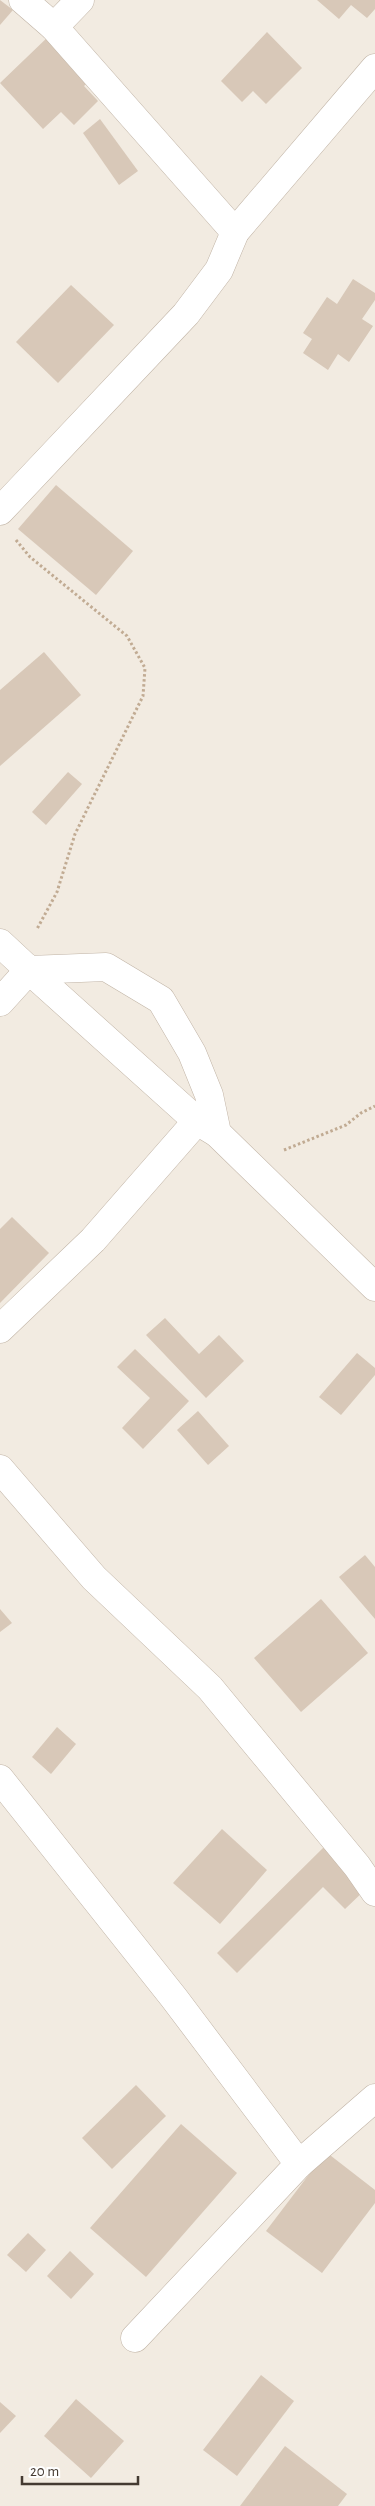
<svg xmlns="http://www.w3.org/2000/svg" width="375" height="2506" viewBox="0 0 375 2506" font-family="'Alegreya Sans',sans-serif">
<rect width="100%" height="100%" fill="#f2ebe1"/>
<g fill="#d8c8b8">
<polygon points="0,0 13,10 0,25"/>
<polygon points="317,0 375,0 375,9 367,18 351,5 339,19"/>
<polygon points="267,32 302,68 266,104 253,91 242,102 221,81"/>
<polygon points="51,34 93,77 84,86 98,101 74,125 61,112 43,129 0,83"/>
<polygon points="100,119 138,171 119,185 83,133"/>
<polygon points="353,279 375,293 375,300 362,319 373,326 349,362 338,354 328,370 303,353 312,339 303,333 327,297 337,304"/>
<polygon points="71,285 114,325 58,383 16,342"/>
<polygon points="56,485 133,551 96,595 18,529"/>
<polygon points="44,652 81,695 0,766 0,690"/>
<polygon points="68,772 82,784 46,825 32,812"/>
<polygon points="12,1217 49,1253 0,1303 0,1229"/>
<polygon points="165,1318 199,1354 219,1335 244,1361 206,1398 146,1335"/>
<polygon points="135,1349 189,1401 143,1449 122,1428 150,1398 117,1367"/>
<polygon points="357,1353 375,1368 375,1375 341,1415 319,1397"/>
<polygon points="198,1411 229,1446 208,1465 177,1430"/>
<polygon points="365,1555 375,1567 375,1619 339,1577"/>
<polygon points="321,1599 368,1653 301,1712 254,1658"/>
<polygon points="0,1609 12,1623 0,1632"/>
<polygon points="57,1727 76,1744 51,1774 32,1757"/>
<polygon points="222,1829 267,1870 220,1924 173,1883"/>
<polygon points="324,1847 365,1890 345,1909 323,1887 237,1973 217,1953"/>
<polygon points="136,2085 166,2116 112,2169 82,2138"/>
<polygon points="181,2124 237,2173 146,2277 90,2228"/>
<polygon points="326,2152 375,2190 375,2203 322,2273 266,2231"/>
<polygon points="28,2233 46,2250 26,2272 7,2255"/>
<polygon points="70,2251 94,2274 71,2299 47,2276"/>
<polygon points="261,2375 294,2401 237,2476 203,2450"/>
<polygon points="76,2399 124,2441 91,2478 44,2436"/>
<polygon points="0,2402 16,2416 0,2433"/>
<polygon points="285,2446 347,2494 338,2506 240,2506"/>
</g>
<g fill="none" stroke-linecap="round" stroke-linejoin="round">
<defs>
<g id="minor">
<polyline points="23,0 54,27 235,232"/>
<polyline points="54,27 80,0"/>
<polyline points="0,511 186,314 219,270 235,232 375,68"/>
<polyline points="0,943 29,970 106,967 161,1000 192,1053 209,1095 217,1133 375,1287"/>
<polyline points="0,1002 29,970 197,1121 217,1133"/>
<polyline points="0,1329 93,1240 197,1121"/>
<polyline points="0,1469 94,1578 210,1688 357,1866 375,1892"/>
<polyline points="0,1779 174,1998 299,2164"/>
<polyline points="135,2338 299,2164 375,2098"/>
</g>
</defs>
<use href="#minor" stroke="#c1b4a6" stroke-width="29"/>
<g stroke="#c1ab93" stroke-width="3" stroke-dasharray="2.5 2.5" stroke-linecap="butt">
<polyline points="16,540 30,557 127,636 145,668 143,696 75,834 57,892 37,929"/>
<polyline points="284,1150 346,1125 361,1113 375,1106"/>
</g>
<use href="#minor" stroke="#fff" stroke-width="28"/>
</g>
<path d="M22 2476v8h116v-8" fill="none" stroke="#443a31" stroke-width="2.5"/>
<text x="30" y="2476" font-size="15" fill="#443a31" stroke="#ffffff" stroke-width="4" paint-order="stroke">20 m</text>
</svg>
